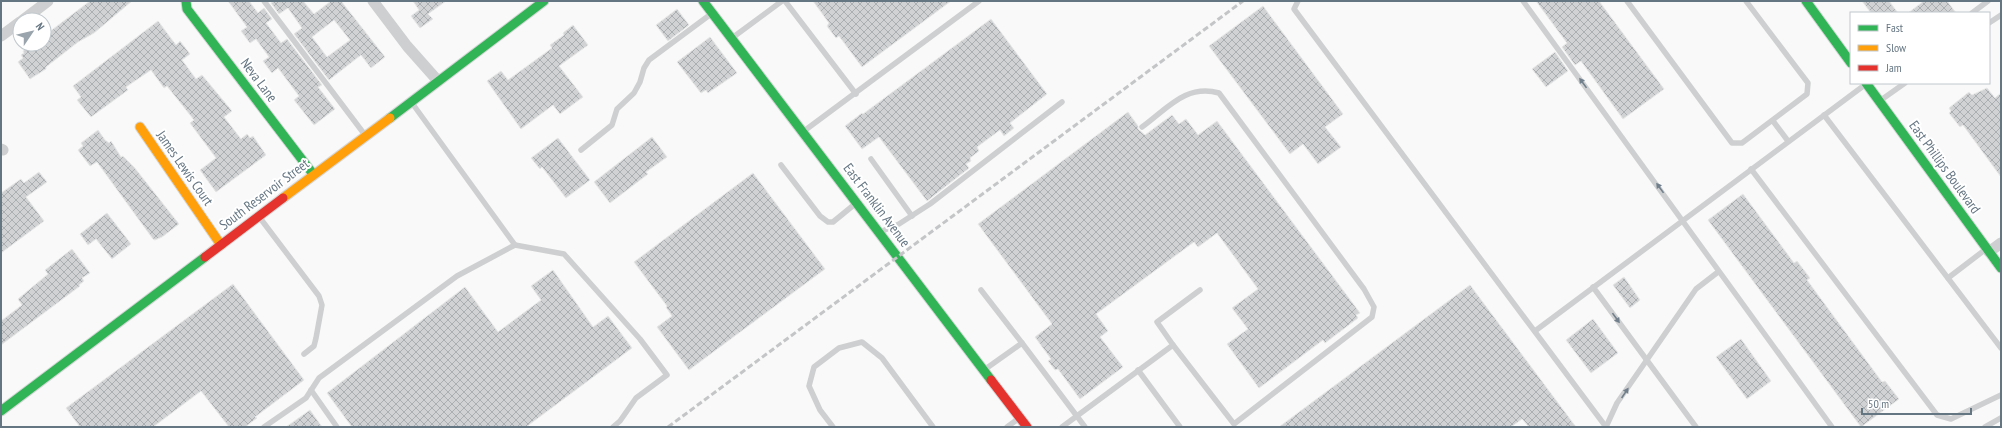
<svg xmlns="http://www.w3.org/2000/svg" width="2002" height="428" viewBox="0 0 2002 428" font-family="'PT Sans Narrow',sans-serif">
<defs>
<pattern id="building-cross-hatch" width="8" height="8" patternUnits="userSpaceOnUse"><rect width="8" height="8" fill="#d0d2d3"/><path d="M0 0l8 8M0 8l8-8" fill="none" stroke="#acafb1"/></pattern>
</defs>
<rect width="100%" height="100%" fill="#f9f9f9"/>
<g fill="url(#building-cross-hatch)" stroke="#e8e8e8" fill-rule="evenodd">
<polygon points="90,1 132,1 94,33 78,42 46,67 46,69 30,79 18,62 23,58 21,55 24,53 23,51 32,44 44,44 44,36"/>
<polygon points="228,1 249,1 258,13 264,8 272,19 266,23 281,43 287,39 322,85 318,87 335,109 314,125 294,100 299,96 278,68 272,73 263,61 269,57 256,39 250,43 241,31 247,27"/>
<path d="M274,1H303L314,14L331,1H341L385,57L371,68L361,55L329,80L294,34L302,28L288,8L279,14L271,3ZM334,20L350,40L327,57L312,37Z"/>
<polygon points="413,1 446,1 428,14 433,19 420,28 411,16 419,10"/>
<polygon points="813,1 951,1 862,67 839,36 836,38 827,26 829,23"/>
<polygon points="1536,1 1599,1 1664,89 1623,119 1581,61 1575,65 1562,47 1567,43"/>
<polygon points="1862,1 1889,1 1898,13 1871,13"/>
<polygon points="1924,1 1947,1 1956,13 1908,13"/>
<polygon points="1263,6 1343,114 1325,127 1341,147 1318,164 1303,144 1290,154 1209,46"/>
<polygon points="677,9 689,25 668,41 656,25"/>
<polygon points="991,19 1047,94 1010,123 1014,128 1004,136 1000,130 977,147 979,151 970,158 971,161 966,164 969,168 927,201 879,137 862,149 845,126 862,113 863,114"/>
<polygon points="158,21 176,45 180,41 190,54 182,60 196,79 202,75 232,111 224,117 241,139 247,134 250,138 253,136 266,155 216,192 200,170 216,158 190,123 194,120 167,86 164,88 151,70 126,87 128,90 91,117 77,100 81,97 73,86"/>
<polygon points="573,25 588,45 559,66 583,97 560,114 553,105 521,129 487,81 501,71 508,80 552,48 550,45 564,35 563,33"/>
<polygon points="710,37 737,73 708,93 706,90 701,93 677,62"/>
<polygon points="1555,52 1568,71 1546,87 1532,69"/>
<polygon points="1987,88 1995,98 2001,93 2001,177 1963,125 1960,127 1949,113 1951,111 1949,108 1969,92 1972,95"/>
<polygon points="1128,112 1138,126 1138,129 1145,135 1172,115 1179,124 1186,119 1198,135 1217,121 1360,313 1356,315 1358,318 1325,343 1323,340 1259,388 1227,344 1248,329 1232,308 1258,289 1217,233 1198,247 1194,242 1096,314 1108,331 1100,337 1123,367 1080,399 1058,369 1055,370 1048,361 1051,359 1035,337 1052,324 978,224"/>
<polygon points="98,130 105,140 109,143 111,141 121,157 123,156 134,167 179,224 162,237 155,240 153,239 97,162 90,166 78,150 83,146 81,143"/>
<polygon points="652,137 667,157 646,172 648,174 610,203 594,182"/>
<polygon points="558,138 590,180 566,198 542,167 540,169 531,158"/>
<polygon points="39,172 47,182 26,197 44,221 1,253 1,193 21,179 24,183"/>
<polygon points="753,173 825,269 689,370 657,327 672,316 666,307 667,306 634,262"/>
<polygon points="1743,194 1794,263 1797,261 1810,278 1807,280 1882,382 1885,381 1899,399 1861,427 1708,220"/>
<polygon points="107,213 131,244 112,259 96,239 88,245 80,234"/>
<polygon points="72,249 90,273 82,278 84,281 79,285 80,286 1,345 1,321 22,305 18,299 48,274 45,270"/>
<polygon points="553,270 593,327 608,316 632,348 526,427 352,427 327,393 465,287 498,332 541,300 531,286"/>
<polygon points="1624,277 1640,300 1630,308 1613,285"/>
<polygon points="233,284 304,380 255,417 257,418 245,427 229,427 201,391 153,427 80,427 66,408"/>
<polygon points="1470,285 1576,427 1529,427 1522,419 1511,427 1279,427"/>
<polygon points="1593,319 1618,353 1591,373 1566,340"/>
<polygon points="1741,339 1771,381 1747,399 1716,357"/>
<polygon points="310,410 322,427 286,427"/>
</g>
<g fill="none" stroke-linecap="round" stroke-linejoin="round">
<defs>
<g id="fast">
<polyline points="186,1 187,9 313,174"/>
<polyline points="703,1 991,380"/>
<polyline points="1806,1 1851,63"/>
<polyline points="1866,83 2001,268"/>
<polyline points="390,118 544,1"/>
<polyline points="1,411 205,257"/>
</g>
<g id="slow">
<polyline points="140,127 221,245"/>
<polyline points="283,198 390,118"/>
</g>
<g id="jam">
<polyline points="205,257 283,198"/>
<polyline points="991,380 1027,427"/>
</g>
</defs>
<use href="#fast" stroke="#d5d6d7" stroke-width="11"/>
<use href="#slow" stroke="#d5d6d7" stroke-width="11"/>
<use href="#jam" stroke="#d5d6d7" stroke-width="11"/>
<g stroke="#cecfd0" stroke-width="5.5">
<polyline points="264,1 365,135"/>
<polyline points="785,1 856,94"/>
<polyline points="1298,1 1294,9 1606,427"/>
<polyline points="1523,1 1832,427"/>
<polyline points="1627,1 1732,143 1742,143 1807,94 1808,83 1746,1"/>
<polyline points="1972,13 1988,1"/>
<polyline points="1989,23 2001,15"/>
<polyline points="732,38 782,1"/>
<polyline points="1881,100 1905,83"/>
<polyline points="412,103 515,245 564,254 640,339 667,375 636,398 620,421 613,427"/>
<polyline points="1824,115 2001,348"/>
<polyline points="1773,121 1788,141"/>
<path d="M1142,127C1168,108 1186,84 1219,93L1364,289L1374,307L1372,317L1234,424L1173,345"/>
<polyline points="804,131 979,1"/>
<polyline points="581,150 612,125 617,109 634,93 640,82 644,68 649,60 711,14"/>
<polyline points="871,159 912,216"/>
<polyline points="781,165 820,216 828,222 833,222 855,204"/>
<polyline points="1751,169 1937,415 1951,419 2001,395"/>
<polyline points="260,218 319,296 322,305 316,338 314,346 304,354"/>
<polyline points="880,232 899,224 930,204 1062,102"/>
<polyline points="1948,278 1986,249"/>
<polyline points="1593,287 1696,427"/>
<polyline points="981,290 1022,343"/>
<polyline points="1535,331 1866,84"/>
<polyline points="984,370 1022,343 1085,427"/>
<polyline points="1138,370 1180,427"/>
<polyline points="311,390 337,427"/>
<polyline points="264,427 306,398 319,378 457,276 515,245"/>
<polyline points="833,427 820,410 809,386 814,367 839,348 862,342 882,358 933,427"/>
<polyline points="1007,427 1018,419"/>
<polyline points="1062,427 1173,345 1157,322 1200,290"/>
<polyline points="1606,427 1617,403 1696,289 1718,272"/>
<polyline points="1985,427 2001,418"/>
</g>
<g stroke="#cecfd0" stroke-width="11">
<polyline points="373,1 407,46 438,81"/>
<polyline points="23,20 48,1"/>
<polyline points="1,36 20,22"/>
<polyline points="1,149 3,150"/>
<polyline points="1989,252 2001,243"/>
</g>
<use href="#fast" stroke="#30b455" stroke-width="9"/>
<use href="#slow" stroke="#ff9f0a" stroke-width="9"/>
<use href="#jam" stroke="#e5322d" stroke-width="9"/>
<polyline stroke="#c3c5c6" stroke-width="3" stroke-dasharray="6 3" stroke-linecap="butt" points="668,427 1243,1"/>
</g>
<defs><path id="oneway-solid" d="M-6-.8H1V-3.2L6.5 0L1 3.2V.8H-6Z"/></defs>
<g fill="#707f8b">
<use href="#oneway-solid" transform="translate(1583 83) rotate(-126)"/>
<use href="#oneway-solid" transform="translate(1660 188) rotate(-126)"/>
<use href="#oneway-solid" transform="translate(1616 318) rotate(54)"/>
<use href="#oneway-solid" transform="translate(1625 393) rotate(-56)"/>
</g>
<g text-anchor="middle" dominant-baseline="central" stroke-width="4" stroke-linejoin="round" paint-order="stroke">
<g font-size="14" fill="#657683" stroke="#fff">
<text transform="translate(259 80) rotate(53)">Neva Lane</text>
<text transform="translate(1945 167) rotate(54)">East Phillips Boulevard</text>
<text transform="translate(185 168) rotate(55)">James Lewis Court</text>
<text transform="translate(264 194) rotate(-37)">South Reservoir Street</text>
<text transform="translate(877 205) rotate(53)">East Franklin Avenue</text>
</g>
</g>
<rect width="2002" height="428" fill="none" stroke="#657683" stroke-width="4"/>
<rect x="1850" y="12" width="140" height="72" fill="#ffffff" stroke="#c1c8cd"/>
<rect x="1858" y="25" width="20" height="6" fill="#30b455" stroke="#c1c8cd"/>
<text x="1886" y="32" font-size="12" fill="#657683">Fast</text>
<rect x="1858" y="45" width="20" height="6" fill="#ff9f0a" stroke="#c1c8cd"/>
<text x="1886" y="52" font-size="12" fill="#657683">Slow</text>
<rect x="1858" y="65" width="20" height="6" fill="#e5322d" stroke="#c1c8cd"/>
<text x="1886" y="72" font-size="12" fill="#657683">Jam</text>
<g transform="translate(32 32) rotate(55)"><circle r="19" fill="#ffffff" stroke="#c1c8cd"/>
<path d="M0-3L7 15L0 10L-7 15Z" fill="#99a4ac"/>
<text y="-6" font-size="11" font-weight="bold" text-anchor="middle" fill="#657683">N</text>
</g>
<path d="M1862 408v6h109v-6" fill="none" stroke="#657683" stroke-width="2"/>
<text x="1868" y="408" font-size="12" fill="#657683" stroke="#ffffff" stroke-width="3" paint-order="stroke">50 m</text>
</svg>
